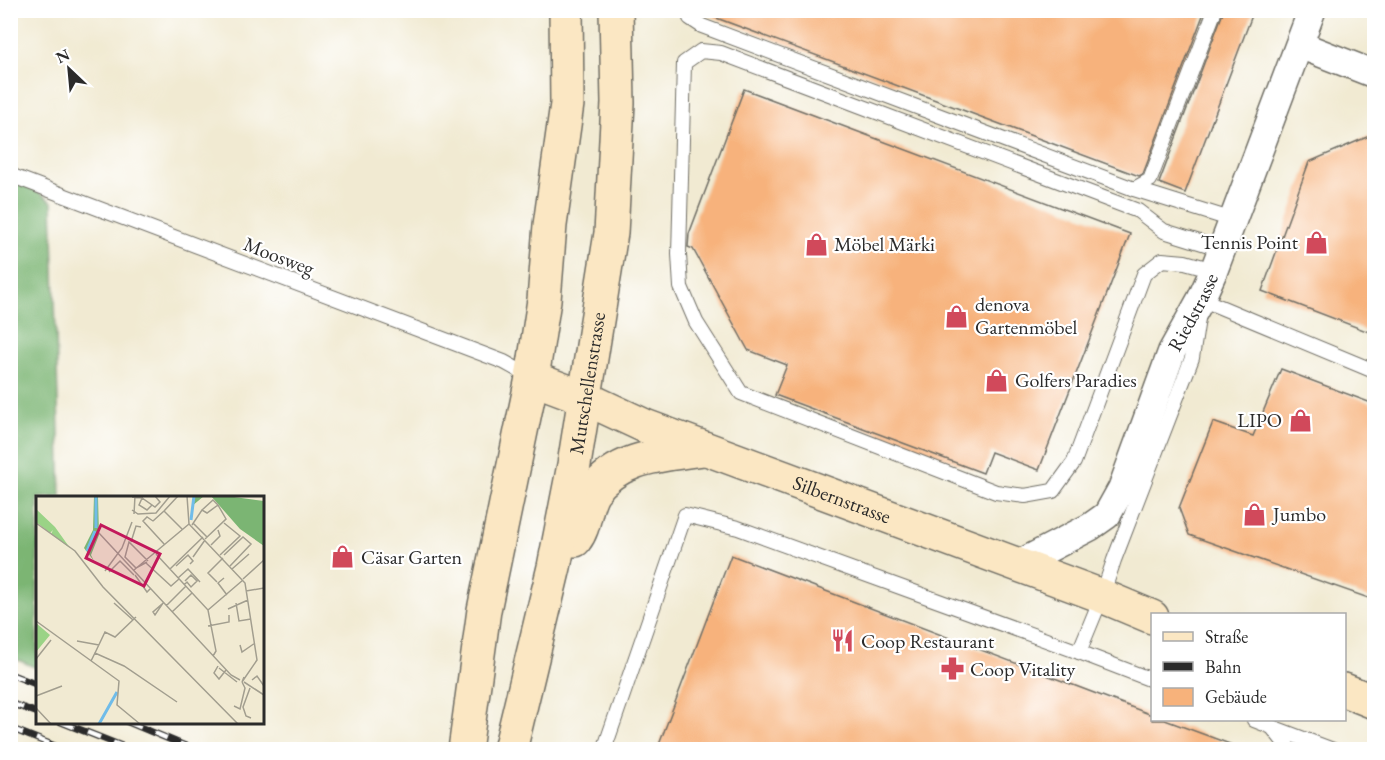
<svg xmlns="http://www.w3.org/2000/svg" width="1385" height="760" viewBox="0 0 1385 760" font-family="'EB Garamond',serif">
<rect width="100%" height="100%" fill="#fff"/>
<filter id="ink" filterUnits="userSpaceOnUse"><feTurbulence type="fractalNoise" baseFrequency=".0167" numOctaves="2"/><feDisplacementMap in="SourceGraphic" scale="12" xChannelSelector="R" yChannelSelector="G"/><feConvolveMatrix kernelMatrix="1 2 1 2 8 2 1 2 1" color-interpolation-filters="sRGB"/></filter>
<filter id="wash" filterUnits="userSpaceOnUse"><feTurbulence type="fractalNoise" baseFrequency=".008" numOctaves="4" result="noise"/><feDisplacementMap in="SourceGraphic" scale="24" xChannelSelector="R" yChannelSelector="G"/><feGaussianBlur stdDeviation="1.35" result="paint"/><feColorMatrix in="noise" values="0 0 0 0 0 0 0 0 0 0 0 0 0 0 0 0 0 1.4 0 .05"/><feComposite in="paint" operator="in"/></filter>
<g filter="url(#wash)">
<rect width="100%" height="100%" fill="#f1ead2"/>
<polygon fill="#7bb573" stroke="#53704f" stroke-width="1.5" points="10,171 52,202 61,497 38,498 37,668 11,657"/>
<g id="blocks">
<g fill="#f7b27b">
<polygon points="704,10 1205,10 1143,174 1139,176 703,13"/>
<polygon points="1224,10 1254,10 1185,193 1159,183"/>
<polygon points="744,89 1130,234 1039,470 991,452 983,473 775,395 787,365 748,350 693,249 688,247 689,234"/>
<polygon points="1374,134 1374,334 1262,291 1309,162"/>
<polygon points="1281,369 1374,404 1374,600 1189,535 1179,508 1213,422 1253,436"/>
<polygon points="731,555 1152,715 1152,720 1165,720 1238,747 1238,750 657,750"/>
</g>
</g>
</g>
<g filter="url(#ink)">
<use href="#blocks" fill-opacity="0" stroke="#706e65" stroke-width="1.5"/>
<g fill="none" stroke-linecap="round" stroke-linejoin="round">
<defs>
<g id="lane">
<polyline points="690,10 690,18 702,26 1134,189 1233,220"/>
<polyline points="10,175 504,362 531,377"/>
<polyline points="1134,189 1150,180 1215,10"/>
<polyline points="1214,270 1185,262 1162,260 1144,274 1074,462 1053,491 1025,496 996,492 741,393 696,322 681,287 679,254 684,63 701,51 721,53 1138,211 1164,231 1222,249"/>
<polyline points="1152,680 1079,652 1102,596 1114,560 1192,358 1201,299 1374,371"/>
<polyline points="1254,720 1272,727 1290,750"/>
<polyline points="1272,727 1333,750"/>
<polyline points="604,750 685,515 738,528 1079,652"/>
</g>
<g id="street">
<polyline points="1300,45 1374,74"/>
<path id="s1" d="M1017,565L1090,527L1107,515L1122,488L1172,351L1201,299L1214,270L1312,10"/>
</g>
<g id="secondary">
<path id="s2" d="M532,378L585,398L645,426L1102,596L1152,617"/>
<path d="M575,540C586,526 584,507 593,492C618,456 664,455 703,449"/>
<polyline points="1344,690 1374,702"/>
<polyline points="465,750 484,610 532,378 544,300 550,225 567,104 566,10"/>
<path id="s3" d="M510,750L554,567L574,465L611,233L618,103L616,10"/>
</g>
</defs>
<use href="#lane" stroke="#706e65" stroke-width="16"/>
<use href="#street" stroke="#706e65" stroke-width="30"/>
<use href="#secondary" stroke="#706e65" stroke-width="36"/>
<use href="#lane" stroke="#fff" stroke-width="14"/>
<use href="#street" stroke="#fff" stroke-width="27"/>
<use href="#secondary" stroke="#fbe7c3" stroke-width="33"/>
<defs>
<g id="rail">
<polyline points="10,674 38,685"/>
<polyline points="10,703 38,713"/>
<polyline points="61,722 132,750"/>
<polyline points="128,722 195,750"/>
<polyline points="10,728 65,750"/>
</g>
</defs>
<use href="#rail" stroke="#2b2b2b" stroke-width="7"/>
<use href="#rail" stroke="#fff" stroke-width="4.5" stroke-dasharray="14" stroke-linecap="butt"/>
</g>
</g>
<defs>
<symbol id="shop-bare" viewBox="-9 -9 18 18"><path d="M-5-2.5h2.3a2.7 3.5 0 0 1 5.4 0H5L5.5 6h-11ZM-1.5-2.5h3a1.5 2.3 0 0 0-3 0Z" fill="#d1495b" stroke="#fff" stroke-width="2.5" paint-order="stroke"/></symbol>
<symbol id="restaurant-bare" viewBox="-9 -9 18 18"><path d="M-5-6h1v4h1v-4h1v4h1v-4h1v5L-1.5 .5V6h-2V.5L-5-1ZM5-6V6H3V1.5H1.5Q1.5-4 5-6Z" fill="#d1495b" stroke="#fff" stroke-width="2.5" paint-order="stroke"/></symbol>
<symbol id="pharmacy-bare" viewBox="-9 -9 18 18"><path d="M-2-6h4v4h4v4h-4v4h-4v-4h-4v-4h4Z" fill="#d1495b" stroke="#fff" stroke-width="2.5" paint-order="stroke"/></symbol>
</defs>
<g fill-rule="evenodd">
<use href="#shop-bare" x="1300" y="226" width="33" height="33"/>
<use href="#shop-bare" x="800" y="228" width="33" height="33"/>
<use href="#shop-bare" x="940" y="300" width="33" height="33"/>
<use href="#shop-bare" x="980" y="364" width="33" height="33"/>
<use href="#shop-bare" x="1284" y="404" width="33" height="33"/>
<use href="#shop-bare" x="1238" y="498" width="33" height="33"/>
<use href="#shop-bare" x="326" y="540" width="33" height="33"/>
<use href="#restaurant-bare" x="826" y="624" width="33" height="33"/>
<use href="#pharmacy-bare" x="936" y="652" width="33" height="33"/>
</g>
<g text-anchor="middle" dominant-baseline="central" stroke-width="4.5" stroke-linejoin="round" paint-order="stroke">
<g font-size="20" fill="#2b2b2b" stroke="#fff" text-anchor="start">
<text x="1298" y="242" text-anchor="end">Tennis Point</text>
<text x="834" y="244">Möbel Märki</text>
<text x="975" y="304">denova<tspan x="975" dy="23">Gartenmöbel</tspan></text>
<text x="1015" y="380">Golfers Paradies</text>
<text x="1282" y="420" text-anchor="end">LIPO</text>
<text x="1273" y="514">Jumbo</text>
<text x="361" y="557">Cäsar Garten</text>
<text x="861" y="641">Coop Restaurant</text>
<text x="970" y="669">Coop Vitality</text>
</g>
<g font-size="20" fill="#2b2b2b" stroke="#fff">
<text transform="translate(279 256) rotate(21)">Moosweg</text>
<text stroke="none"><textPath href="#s1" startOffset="324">Riedstrasse</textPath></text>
<text stroke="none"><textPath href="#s3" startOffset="375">Mutschellenstrasse</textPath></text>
<text stroke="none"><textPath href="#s2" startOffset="333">Silbernstrasse</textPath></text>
</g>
</g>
<g transform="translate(36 496)">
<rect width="228" height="228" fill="#f1ead2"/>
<path d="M0,13L19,31L34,52L15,38L17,34L14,37L0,26ZM0,127L14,139L0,156L1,129Z" fill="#9ad386"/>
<path d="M58,0H62L63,39L55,59L58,65L48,52L57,34ZM159,0H191L228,5V50L204,33L175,0H168L156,10Z" fill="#7bb573"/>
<path fill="none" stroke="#70bce9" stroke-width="3" d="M155,24L158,0M60,32V0M51,55L59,35M63,228L81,196"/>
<path fill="none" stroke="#a29e8f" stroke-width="1.5" d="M107,0L103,9L111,14L116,9M151,0L153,28M96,1L106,2L119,11L124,6L119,0M96,14L102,18L120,17L134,0M166,14L177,4L182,9M128,15L142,0M98,18L99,0M117,25L111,21L107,25L129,49M117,25L128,15L146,33M0,27L39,55L67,91L202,228M157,27L171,41M153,28L209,87L221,164L206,186L208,181M156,29L166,14L171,17L182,9L190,23L169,43M62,36L195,179L204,184M95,46L100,30L105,31M175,49L184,40L182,34M120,58L172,114L180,155L177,160M184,59L204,40L188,27M188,59L207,41L215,48L194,70M157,61L169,44M111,66L100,72L89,61L93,46L112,65M110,67L135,90L143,83M140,70L152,59L157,65L154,68M134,73L167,41M196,73L213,58M98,74L153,28M69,75L86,52L96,26M73,76L84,65L98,79M99,79L111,96L114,93M142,82L152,73L164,86M188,82L182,87L191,99M207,83L228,64M181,86L172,77L187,62M148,89L151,86L155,91L161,85L155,79L149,85M210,95L228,92M78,107L97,124M200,107L203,125L215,123M126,108L117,116L119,119L127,107M130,110L150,90M192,113L212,104M172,114L207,84M136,116L156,97M0,125L83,185L81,209L104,228M172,130L193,126V119M41,145L63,149M204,149L206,156L219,147M59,157L69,136L79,141L100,121M0,163L15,144M55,165L59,157L88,170L141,206M182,170L178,177L183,183L190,174M183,172L201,186M216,184L221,180L228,190M208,186L228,199M214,192L207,211L210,220L215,222M0,200L26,190M198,210L204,213L209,192L206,186M0,212L15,228"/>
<path fill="#c2185b" fill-opacity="0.15" stroke="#c2185b" stroke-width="3" d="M65,29L124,58L108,90L50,62Z"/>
<rect width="228" height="228" fill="none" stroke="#2b2b2b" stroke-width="3"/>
</g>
<rect width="1385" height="760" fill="none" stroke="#fff" stroke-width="36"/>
<rect x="1151" y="613" width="195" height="108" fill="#ffffff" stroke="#aaaaaa" stroke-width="1.5"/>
<rect x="1163" y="632" width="30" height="9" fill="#fbe7c3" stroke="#aaaaaa" stroke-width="1.5"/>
<text x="1205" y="643" font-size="18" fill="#2b2b2b">Straße</text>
<rect x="1163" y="662" width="30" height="9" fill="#2b2b2b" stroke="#aaaaaa" stroke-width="1.5"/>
<text x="1205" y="673" font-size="18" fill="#2b2b2b">Bahn</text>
<rect x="1163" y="688" width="30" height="18" fill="#f7b27b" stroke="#aaaaaa" stroke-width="1.5"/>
<text x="1205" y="703" font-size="18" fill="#2b2b2b">Gebäude</text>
<g transform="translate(69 69) rotate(334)" stroke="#ffffff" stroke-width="4.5" paint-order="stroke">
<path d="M0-4.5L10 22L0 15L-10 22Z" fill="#2b2b2b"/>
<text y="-9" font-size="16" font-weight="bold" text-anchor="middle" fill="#2b2b2b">N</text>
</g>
</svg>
